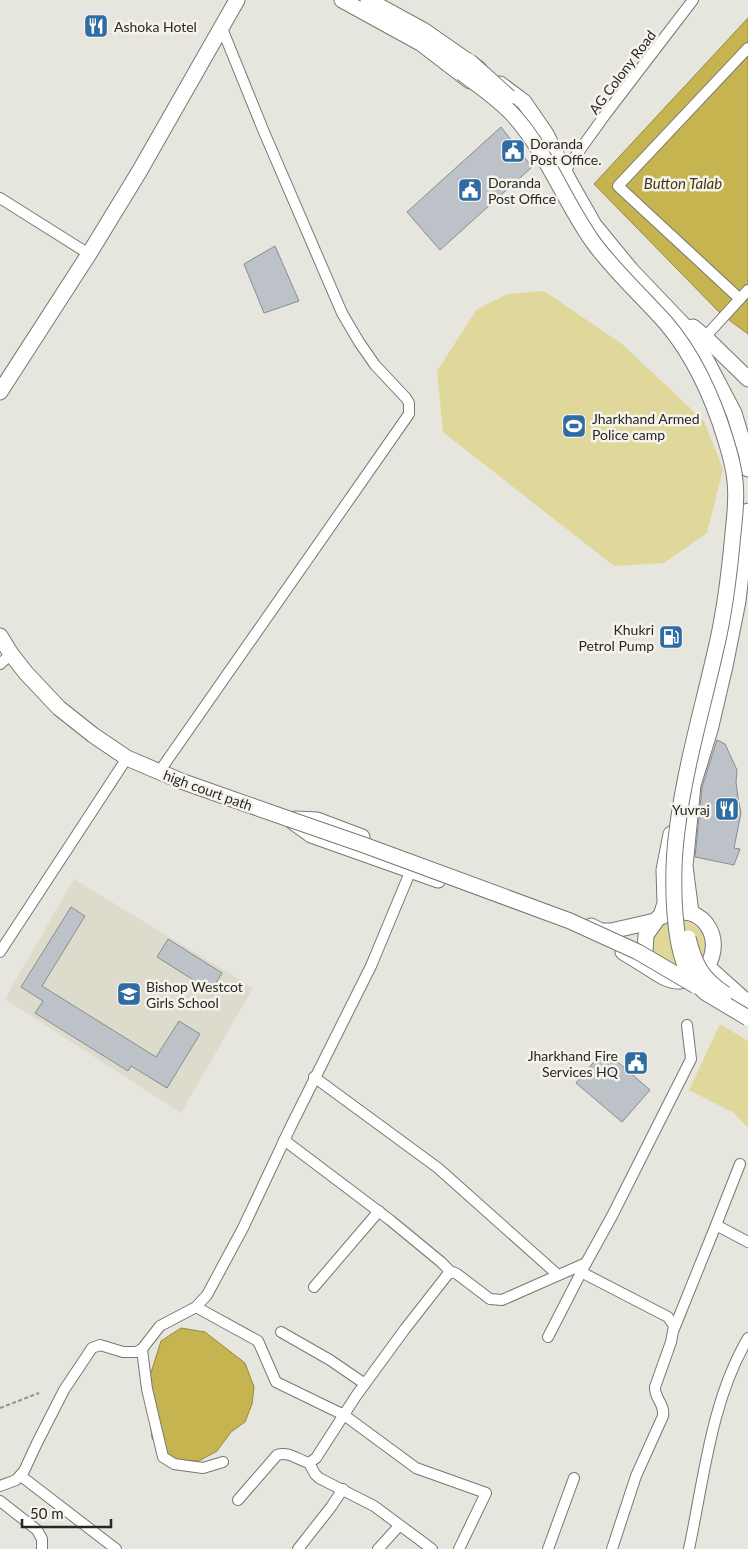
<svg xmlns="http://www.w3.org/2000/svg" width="748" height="1549" viewBox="0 0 748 1549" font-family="Lato,sans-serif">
<rect width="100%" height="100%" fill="#e7e6de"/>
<polygon fill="#dddbcc" points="74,879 253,988 181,1113 5,999"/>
<g fill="#e0d79b">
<polygon points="544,291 622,344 704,421 723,469 707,533 664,563 614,566 443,432 437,371 477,309 508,294"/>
<path d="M680,919C699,923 714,941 703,960C701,963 698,967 696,970L654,963C653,957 650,949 651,943C651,927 667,922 680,919Z"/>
<polygon points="720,1024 748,1041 748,1128 734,1113 689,1090"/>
</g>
<g fill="#c5b450" stroke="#968a43">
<polygon points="748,18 748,334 721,314 594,184"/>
<polygon points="181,1328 205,1332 245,1363 254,1387 252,1404 245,1422 231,1432 217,1451 199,1461 176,1461 162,1454 152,1438 149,1410 149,1379 161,1341"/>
</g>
<g fill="#bdc2c8" stroke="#868c91">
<polygon points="501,127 532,167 440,250 407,212"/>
<polygon points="275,246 299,301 264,313 244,264"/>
<polygon points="717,740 725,744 737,770 736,782 738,798 741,813 734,848 740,849 734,865 695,857 702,787"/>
<polygon points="71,907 85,916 42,986 156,1057 179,1021 200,1034 167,1088 131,1066 128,1071 35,1013 43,1001 21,987"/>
<polygon points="168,939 222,973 211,991 157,957"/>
<polygon points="604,1050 650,1090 622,1122 576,1083"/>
</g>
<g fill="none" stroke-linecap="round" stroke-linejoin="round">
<defs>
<g id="street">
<polyline points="561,174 564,172 605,115 693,0"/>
<polyline points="0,198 89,254"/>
<polyline points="740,299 618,186 748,48"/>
<polyline points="705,337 748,290"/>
<polyline points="0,664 11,654"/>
<polyline points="159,772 409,414 409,403 406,398 375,365 359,342 342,313 264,132 221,26"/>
<polyline points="0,952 127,758"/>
<polyline points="314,1077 438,1168 558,1275"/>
<polyline points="284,1140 390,1220 441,1262 451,1272"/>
<polyline points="716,1225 740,1164"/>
<path d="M581,1272L668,1317L674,1326L671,1342L655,1387C654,1398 665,1404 663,1416L636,1476L612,1549"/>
<polyline points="314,1287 379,1211"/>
<polyline points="196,1307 258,1341 276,1382 344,1415 416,1468 486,1493 459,1549"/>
<polyline points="674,1329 716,1225 748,1242"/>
<polyline points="281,1332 330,1360 365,1384"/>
<polyline points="548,1337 586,1263 612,1216 691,1059 687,1025"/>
<polyline points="142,1349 147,1389 163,1457 174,1464 203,1468 223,1462"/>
<polyline points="309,1463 315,1474 319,1478 374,1506 432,1549"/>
<polyline points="21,1476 116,1549"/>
<polyline points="0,1486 16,1480 24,1471 37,1443 64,1390 92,1348 100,1345 123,1352 136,1352 142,1349 160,1326 196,1307 207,1295 243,1228 291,1126 371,966 411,870"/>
<path d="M238,1500L277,1455C289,1451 298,1460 309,1463L316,1458L356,1396L405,1329L448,1274L453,1272L457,1274L490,1299L502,1300L586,1263"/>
<polyline points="0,1501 37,1530 42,1539 42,1549"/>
<polyline points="298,1549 331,1507 343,1489"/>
<polyline points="378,1549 399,1526"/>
<polyline points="548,1549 574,1478"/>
<path d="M689,1549C704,1478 711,1401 748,1338"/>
</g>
<g id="secondary">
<polyline points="342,0 422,44 470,81"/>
<polyline points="368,0 423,30 479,69"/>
<polyline points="500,84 524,102 546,134 568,179 594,225 631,270 693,335 734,413 747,456 748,469"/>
<polyline points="693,327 705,337 748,379"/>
<polyline points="0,392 89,254 139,172 237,0"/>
<polyline points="0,636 11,654 26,673 59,708 93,735 127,758 181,781 289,819 311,835 438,880"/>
<polyline points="295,819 317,820 362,837"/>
<path d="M676,911C681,912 687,912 691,913C726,926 718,979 680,981C669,982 658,974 649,968L645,952L646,935L658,918Z"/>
<polyline points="691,913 685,866 693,785 710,730 725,666 738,601 748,511"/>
<polyline points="661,916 665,903 664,870 671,834"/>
<polyline points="591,926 601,931 611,931 655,921"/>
<polyline points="623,952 649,968"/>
<polyline points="708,967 748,1003"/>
</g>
</defs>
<use href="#street" stroke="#787771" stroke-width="12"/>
<use href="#secondary" stroke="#787771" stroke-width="17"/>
<polyline stroke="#908f8a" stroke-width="2" stroke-dasharray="4 2.5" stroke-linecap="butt" points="0,1408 39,1393"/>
<use href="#street" stroke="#fff" stroke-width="10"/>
<use href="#secondary" stroke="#fff" stroke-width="15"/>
<defs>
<g id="secondary-bridge">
<polyline points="469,61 509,97"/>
<path d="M462,73C480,87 499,99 514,116C546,151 565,203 593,242C615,272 642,296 666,323C695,357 713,398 726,441C730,454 734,468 735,481C737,498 735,516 733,533C730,567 726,601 719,635C705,700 685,765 677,831C672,868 671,941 689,974C693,981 699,987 706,993L748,1018"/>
<polyline points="289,819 364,845 570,921 638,952 696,986"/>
<path d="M688,938C695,966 702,978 725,994"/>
</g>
</defs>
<use href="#secondary-bridge" stroke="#787771" stroke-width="17" stroke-linecap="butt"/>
<use href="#secondary-bridge" stroke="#fff" stroke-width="15"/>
</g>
<defs>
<symbol id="restaurant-square" viewBox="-11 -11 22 22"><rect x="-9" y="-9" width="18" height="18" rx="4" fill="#2f6ca3" stroke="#f5f3ec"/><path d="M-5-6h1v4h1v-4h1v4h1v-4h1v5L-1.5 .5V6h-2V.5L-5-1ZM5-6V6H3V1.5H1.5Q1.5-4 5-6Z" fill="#fff"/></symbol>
<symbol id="civic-square" viewBox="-11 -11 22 22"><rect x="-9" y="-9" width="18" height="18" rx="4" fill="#2f6ca3" stroke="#f5f3ec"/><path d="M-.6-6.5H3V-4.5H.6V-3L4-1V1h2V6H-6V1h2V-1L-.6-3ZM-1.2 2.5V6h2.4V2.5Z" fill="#fff"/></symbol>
<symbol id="stadium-square" viewBox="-11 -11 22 22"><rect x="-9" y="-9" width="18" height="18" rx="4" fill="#2f6ca3" stroke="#f5f3ec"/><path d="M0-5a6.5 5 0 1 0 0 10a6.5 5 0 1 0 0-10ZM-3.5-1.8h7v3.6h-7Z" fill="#fff"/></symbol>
<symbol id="fuel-square" viewBox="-11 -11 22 22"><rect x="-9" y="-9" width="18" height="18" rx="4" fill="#2f6ca3" stroke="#f5f3ec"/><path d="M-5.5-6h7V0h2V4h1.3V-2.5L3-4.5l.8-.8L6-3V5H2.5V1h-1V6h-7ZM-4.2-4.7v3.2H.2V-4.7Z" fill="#fff"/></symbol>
<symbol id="school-square" viewBox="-11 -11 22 22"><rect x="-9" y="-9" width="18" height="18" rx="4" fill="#2f6ca3" stroke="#f5f3ec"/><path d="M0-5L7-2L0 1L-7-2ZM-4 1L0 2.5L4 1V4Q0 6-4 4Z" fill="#fff"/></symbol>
</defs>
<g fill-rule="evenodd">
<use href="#restaurant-square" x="82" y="12" width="28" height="28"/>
<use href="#civic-square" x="499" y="137" width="28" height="28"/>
<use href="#civic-square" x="456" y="176" width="28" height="28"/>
<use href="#stadium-square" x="560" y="412" width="28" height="28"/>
<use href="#fuel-square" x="657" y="623" width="28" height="28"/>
<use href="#restaurant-square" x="713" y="795" width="28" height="28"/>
<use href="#school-square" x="115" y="980" width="28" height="28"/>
<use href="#civic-square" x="622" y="1049" width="28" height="28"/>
</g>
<g text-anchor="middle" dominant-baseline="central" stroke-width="5" stroke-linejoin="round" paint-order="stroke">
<g font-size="14" fill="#272724" stroke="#f5f3ec" text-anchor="start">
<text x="114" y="26">Ashoka Hotel</text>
<text x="530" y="143">Doranda<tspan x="530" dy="16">Post Office.</tspan></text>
<text x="488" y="182">Doranda<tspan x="488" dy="16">Post Office</tspan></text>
<text x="592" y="418">Jharkhand Armed<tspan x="592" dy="16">Police camp</tspan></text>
<text x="654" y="629" text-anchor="end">Khukri<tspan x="654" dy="16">Petrol Pump</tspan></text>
<text x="710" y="809" text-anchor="end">Yuvraj</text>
<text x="146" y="986">Bishop Westcot<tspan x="146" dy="16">Girls School</tspan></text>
<text x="618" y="1055" text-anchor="end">Jharkhand Fire<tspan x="618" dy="16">Services HQ</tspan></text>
</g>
<g font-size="14" fill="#272724" stroke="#f5f3ec">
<text transform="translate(622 72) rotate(-53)">AG Colony Road</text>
<text transform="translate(208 790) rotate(20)">high court path</text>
</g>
<g font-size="15" font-style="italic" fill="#413a10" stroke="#f5f3ec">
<text x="683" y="183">Button Talab</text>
</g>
</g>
<path d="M22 1519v8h89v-8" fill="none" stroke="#272724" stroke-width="2.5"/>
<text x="30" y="1519" font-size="15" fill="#272724" stroke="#f5f3ec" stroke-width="4" paint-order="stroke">50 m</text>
</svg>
